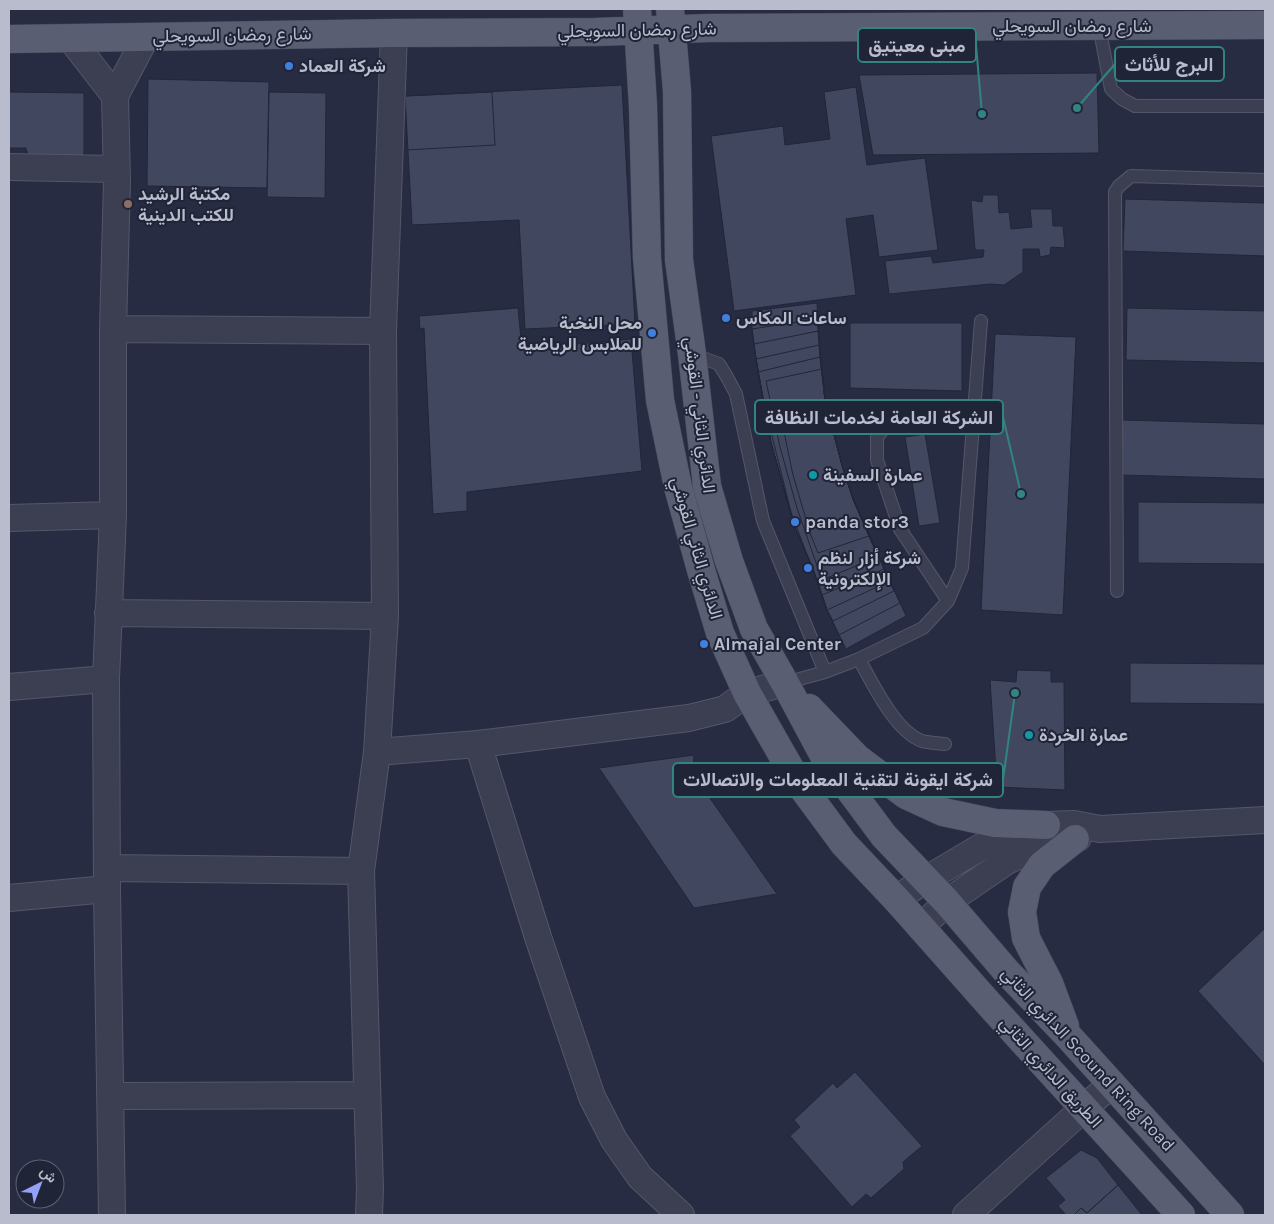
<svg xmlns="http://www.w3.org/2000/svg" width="1274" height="1224" font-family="Karla,Vazirmatn,sans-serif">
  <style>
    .building { fill: #424760; stroke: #222639 }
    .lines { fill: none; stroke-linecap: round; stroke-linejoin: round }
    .lane-casing { stroke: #545769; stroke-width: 14 }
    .street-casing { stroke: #545769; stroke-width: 28 }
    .primary-casing { stroke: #424658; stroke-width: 29 }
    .lane { stroke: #3c3f52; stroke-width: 12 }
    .street { stroke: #3c3f52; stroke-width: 26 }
    .primary { stroke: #5a5e72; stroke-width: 28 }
    .shop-dot { fill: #3f7fe0; stroke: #202437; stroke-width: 2 }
    .education-dot { fill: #8d6e63; stroke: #202437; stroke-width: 2 }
    .culture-dot { fill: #0f9aa8; stroke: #202437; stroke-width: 2 }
    .labels { text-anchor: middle; stroke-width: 4; stroke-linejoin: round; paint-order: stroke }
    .street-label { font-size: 18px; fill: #b9bccc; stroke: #202437 }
    .poi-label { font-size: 18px; font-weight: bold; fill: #b9bccc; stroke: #202437; text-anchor: start }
    .leader { fill: none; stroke: #318481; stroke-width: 2 }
    .callout-dot { fill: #318481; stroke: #202437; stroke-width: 2 }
    .callout { fill: #202437; stroke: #318481; stroke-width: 2 }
    .callout-label { font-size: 19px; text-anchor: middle; font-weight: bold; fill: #b9bccc }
  </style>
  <rect width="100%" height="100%" fill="#272c42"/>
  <!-- building -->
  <path class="building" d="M1097,73L1099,153L873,155L859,75Z
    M148,79L269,82L267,188L147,186Z
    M622,85L635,324L525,329L519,220L412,225L405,96Z
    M856,87L867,165L925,158L938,250L879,257L873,215L846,219L856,295L734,311L711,136L783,126L785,145L830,139L824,92Z
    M9,92L84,93V163L30,162L26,148H9Z
    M269,92L326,93L325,198L267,197Z
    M492,92L495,145L407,150L405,96Z
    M983,195H998L999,213L1009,212L1011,229L1032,227L1030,209H1052L1053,226H1063L1065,248L1051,247L1050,255L1040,257L1039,249H1023V272L1004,285L990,284L889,294L885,261L931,256L933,263L983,257L984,250H975L971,200L982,202Z
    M1125,199L1265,203V256L1123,251Z
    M817,303L820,357L825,400L842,465L853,499L906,616L846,649L827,610L812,566L795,528L771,443L756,359L752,329V311Z
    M518,308L522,349L631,339L642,471L467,492V511L433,514L424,328L420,329L419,316Z
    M1127,308L1265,311V363L1126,360Z
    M817,319L825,400L842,465L853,499L900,603L839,635L827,610L812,566L795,528L771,443L756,359L752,329Z
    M850,323H962V391L850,388Z
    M818,331L825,400L842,465L853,499L894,591L833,621L827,610L812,566L795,528L771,443L758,372L754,344Z
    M995,334L1076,337L1063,615L981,610Z
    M819,345L825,400L842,465L853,499L890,581L827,610L812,566L795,528L771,443L756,359Z
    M820,357L825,400L842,465L853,499L884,569L822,595L791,512L763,400L758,372Z
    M822,369L825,400L842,465L853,499L878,557L822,580L797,508L780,447L766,381Z
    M830,420L842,465L853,499L869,536L818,553L810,533L793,475L784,432Z
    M1122,420L1265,424V479L1121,475Z
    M925,434L940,523L919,526L905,437Z
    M1138,502L1265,503V564L1138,563Z
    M1130,663L1265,664V704L1130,703Z
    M1017,670L1051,671V682H1064L1065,790L997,787L990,680L1016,682Z
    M694,755L693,774L777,894L694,908L599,768Z
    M1264,929L1265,931V1065L1198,991Z
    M855,1072L922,1146L903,1162L904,1169L871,1198L866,1194L852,1207L790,1136L800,1127L794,1120L833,1083L837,1088Z
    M1081,1150L1097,1158L1118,1185L1087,1213L1081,1208L1074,1215H1066L1058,1206L1065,1200L1046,1178Z
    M1118,1185L1142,1215H1074L1081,1208L1087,1213Z"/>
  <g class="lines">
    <!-- lane casing -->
    <g class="lane-casing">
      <path id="lane" d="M1099,26L1111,89L1122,99L1135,106H1265
        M692,354L719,364L727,377L736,394L763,521L825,672
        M1117,591L1115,192L1119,186L1131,176L1265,180
        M948,601L900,529L877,460V437L893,418H919L973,427
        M859,659C873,684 895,731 922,741C929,743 938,743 945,744
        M785,683L825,672L859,659L923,628L948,601L962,568L981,321"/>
    </g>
    <!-- street casing -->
    <g class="street-casing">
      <path id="street" d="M70,38L115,96
        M9,167L116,169
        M113,329L383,331
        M9,518L113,515
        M108,613L385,616
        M9,687L106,679
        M478,744L538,937L592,1097L614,1140L640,1177L681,1215
        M377,752L478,744L689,718L725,709L747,693L785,683
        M107,868L361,871
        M9,898L107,889
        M896,899L925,880L998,837L1022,829L1046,825L1074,824L1100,829L1265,820
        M921,927L947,902L1007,861L1031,850L1055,843L1078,838
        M111,1096L367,1095
        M112,1215L107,889L106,679L113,515V329L117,181L115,96L146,37
        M369,1215L370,1188L361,871L377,752L385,616L383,331L394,33
        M966,1215L1084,1108L1112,1084"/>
    </g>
    <!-- primary casing -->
    <g class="primary-casing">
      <path id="primary" d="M637,9L643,106L647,258L660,400L678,487L701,570L720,633L747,693L796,779L844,844L896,899L989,1004L1181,1215
        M670,9L677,91L679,260L692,354L707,486L729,561L754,629L785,683L823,754L884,836L947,902L1007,972L1069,1037L1230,1215
        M9,39L394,33L595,32L709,28L1265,25
        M809,708L857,758L906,795L943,812L995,823L1046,825
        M1065,1026L1049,983L1026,938L1022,912L1027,887L1042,865L1075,839"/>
    </g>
    <!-- lane -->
    <use href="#lane" class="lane"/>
    <!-- street -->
    <use href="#street" class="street"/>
    <!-- primary -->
    <use href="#primary" class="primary"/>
  </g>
  <!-- markers -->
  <g class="shop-dot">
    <circle cx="289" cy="66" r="5"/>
    <circle cx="726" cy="318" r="5"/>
    <circle cx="652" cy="333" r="5"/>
    <circle cx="795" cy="522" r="5"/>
    <circle cx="808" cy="568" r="5"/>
    <circle cx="704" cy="644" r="5"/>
  </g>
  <circle class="education-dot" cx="128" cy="204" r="5"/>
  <g class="culture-dot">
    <circle cx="813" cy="475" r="5"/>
    <circle cx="1029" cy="735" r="5"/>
  </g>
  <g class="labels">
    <!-- street labels -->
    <g class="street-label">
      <text x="1072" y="32">شارع رمضان السويحلي</text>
      <text transform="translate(637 30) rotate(-1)" y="6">شارع رمضان السويحلي</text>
      <text transform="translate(232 35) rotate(-1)" y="6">شارع رمضان السويحلي</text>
      <text transform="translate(700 415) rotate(83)" y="6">الدائري الثاني - القوشي</text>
      <text transform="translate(697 548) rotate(74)" y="6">الدائري الثاني القوشي</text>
      <text transform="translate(1088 1059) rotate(47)" y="6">الدائري الثاني Scound Ring Road</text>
      <text transform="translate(1051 1072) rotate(48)" y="6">الطريق الدائري الثاني</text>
    </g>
    <!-- poi labels -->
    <g class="poi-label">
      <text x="299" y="72">شركة العماد</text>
      <text x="138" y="200">مكتبة الرشيد<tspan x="138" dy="21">للكتب الدينية</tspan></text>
      <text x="736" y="324">ساعات المكاس</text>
      <text x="642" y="329" text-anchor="end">محل النخبة<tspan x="642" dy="21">للملابس الرياضية</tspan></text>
      <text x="823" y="481">عمارة السفينة</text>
      <text x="805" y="528">panda stor3</text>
      <text x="818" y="564">شركة أزار لنظم<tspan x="818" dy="21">الإلكترونية</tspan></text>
      <text x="714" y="650">Almajal Center</text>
      <text x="1039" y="741">عمارة الخردة</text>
    </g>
  </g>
  <!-- callouts -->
  <path class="leader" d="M982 114L976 45M1077 108L1115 64M1021 494L1003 417M1015 693L1003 780"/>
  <g class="callout-dot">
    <circle cx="982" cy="114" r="5"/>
    <circle cx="1077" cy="108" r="5"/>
    <circle cx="1021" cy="494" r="5"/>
    <circle cx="1015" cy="693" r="5"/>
  </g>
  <g class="callout">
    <rect x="858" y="28" width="118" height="34" rx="5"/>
    <rect x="1115" y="47" width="109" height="34" rx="5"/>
    <rect x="755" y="400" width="248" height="34" rx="5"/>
    <rect x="673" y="763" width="330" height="34" rx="5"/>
  </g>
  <g class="callout-label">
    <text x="917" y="52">مبنى معيتيق</text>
    <text x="1169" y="71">البرج للأثاث</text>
    <text x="879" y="424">الشركة العامة لخدمات النظافة</text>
    <text x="838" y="786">شركة ايقونة لتقنية المعلومات والاتصالات</text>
  </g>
  <!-- border -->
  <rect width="1274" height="1224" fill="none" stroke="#b9bccc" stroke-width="20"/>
  <!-- north arrow -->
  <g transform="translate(40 1184) rotate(42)"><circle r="24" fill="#202437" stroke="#5d6173"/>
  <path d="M0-4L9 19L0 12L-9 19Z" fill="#93a1f6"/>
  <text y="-8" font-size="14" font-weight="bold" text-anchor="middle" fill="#b9bccc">ش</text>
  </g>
</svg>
